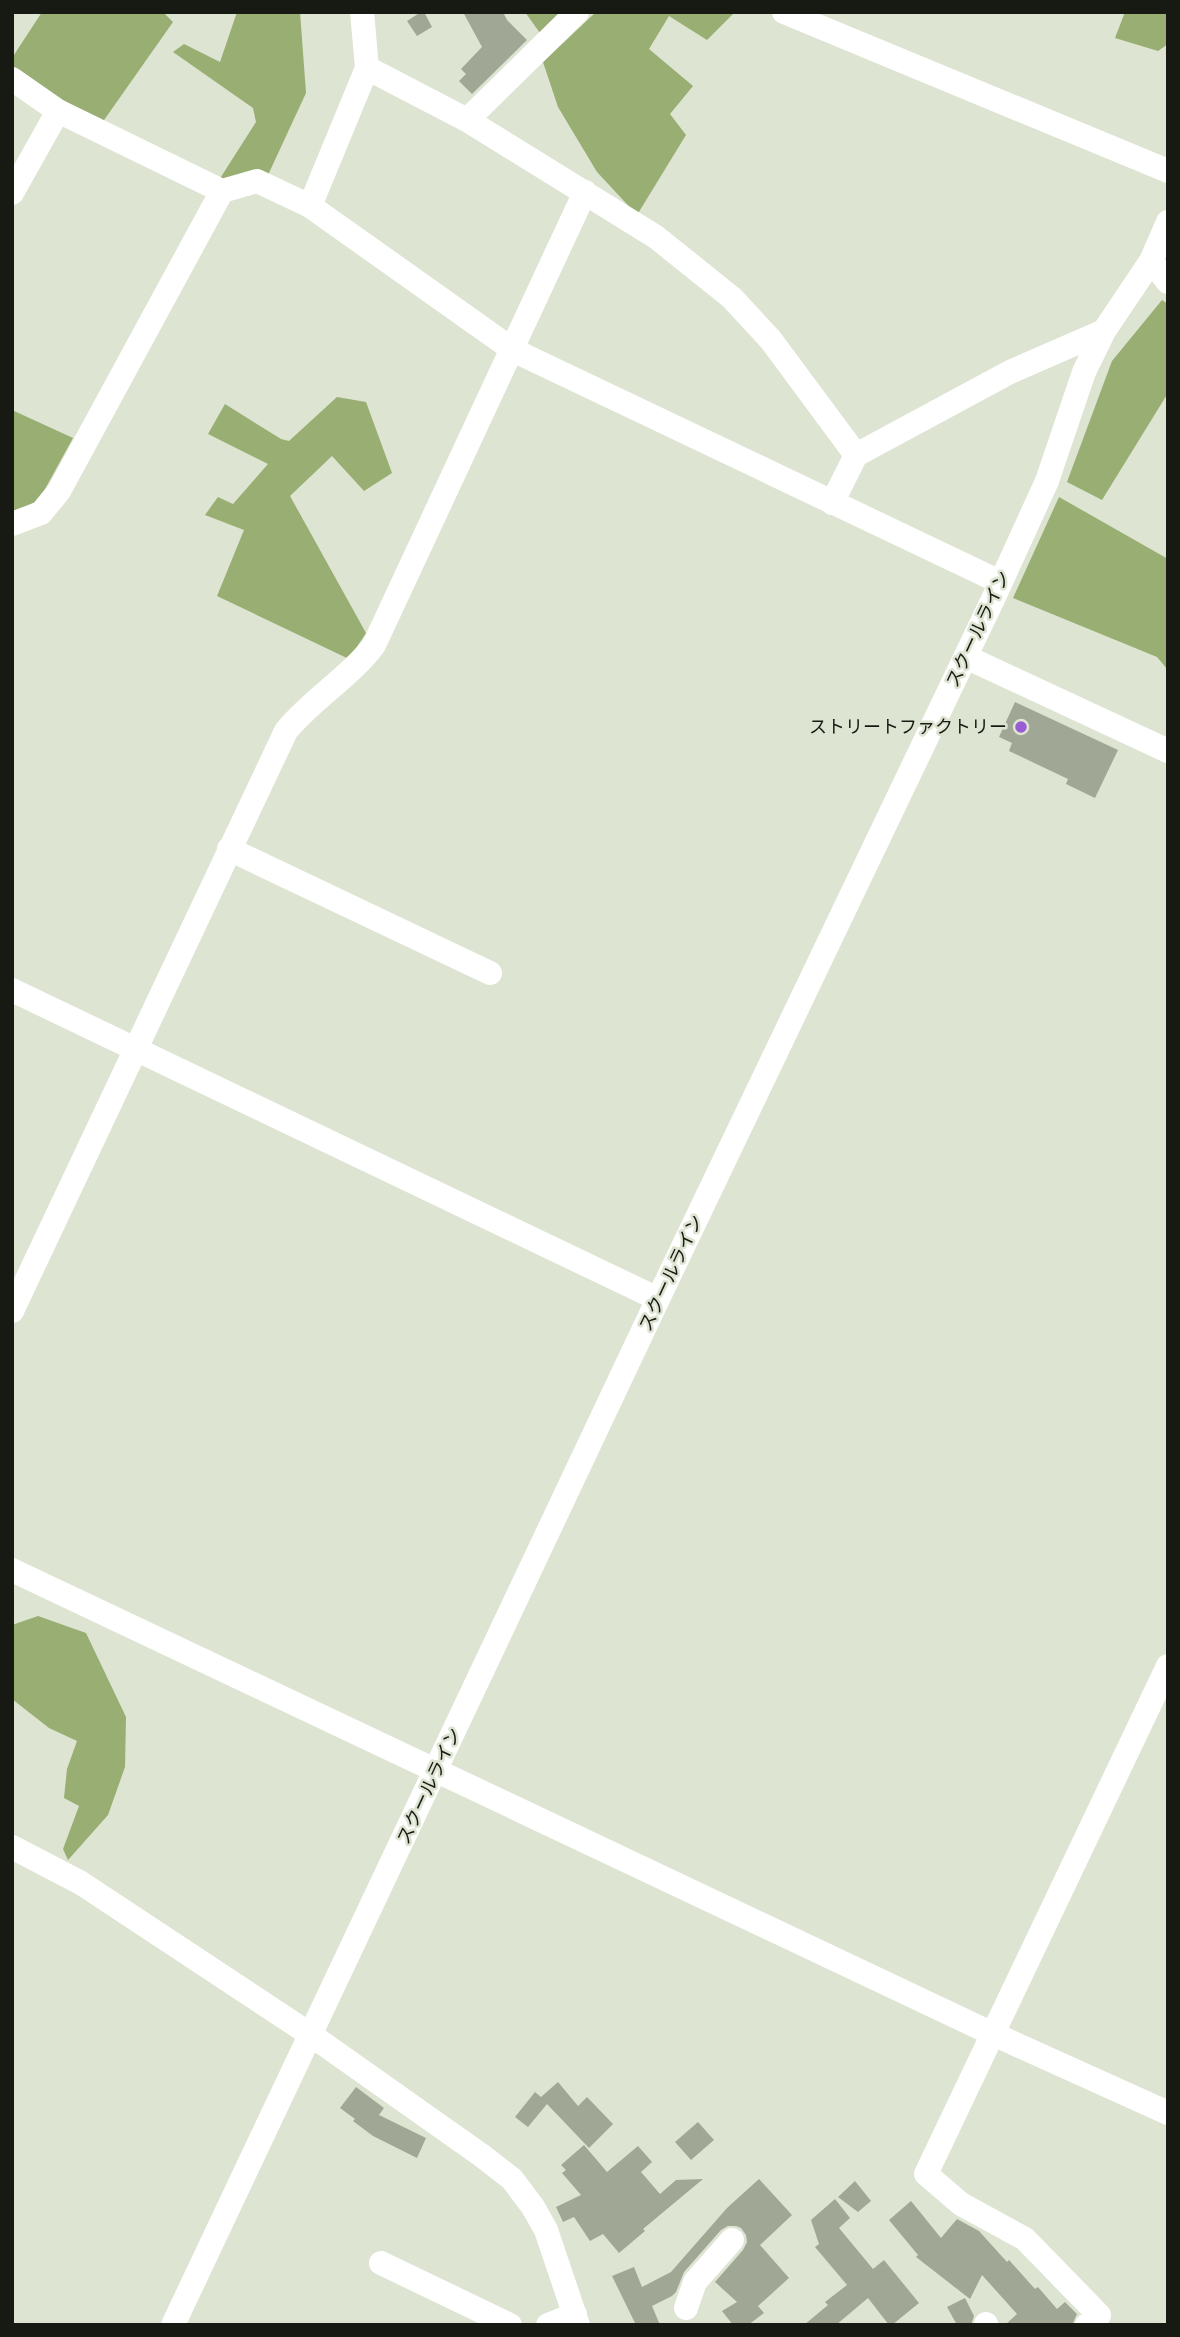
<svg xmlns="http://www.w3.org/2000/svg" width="1180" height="2337" font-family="'Crimson Pro','Noto Sans JP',serif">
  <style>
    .forest { fill: #98ae73 }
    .building { fill: #a0a795 }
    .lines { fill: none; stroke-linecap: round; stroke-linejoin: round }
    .minor { stroke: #fff; stroke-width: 24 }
    .poi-dot { fill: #995cd4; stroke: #dde4d1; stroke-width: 2.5 }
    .labels { text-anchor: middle; stroke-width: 5; stroke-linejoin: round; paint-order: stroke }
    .street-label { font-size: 18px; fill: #171913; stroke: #dde4d1 }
    .poi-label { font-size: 18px; fill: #171913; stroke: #dde4d1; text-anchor: end }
  </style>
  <rect width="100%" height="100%" fill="#dde4d1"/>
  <!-- forest -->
  <path class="forest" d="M42,12H163L173,22L102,123L59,99L12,66V58Z
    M237,12H300L306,93L268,175L219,180L256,122L253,108L173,52L184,44L220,62Z
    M525,12H561L540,33Z
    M596,12H735L707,40L669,16L649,49L693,86L670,114L686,135L637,215L597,172L558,107L543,62Z
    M1125,12H1168V44L1158,51L1115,38Z
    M1162,300L1168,304V393L1102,500L1067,482L1112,361Z
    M337,397L366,402L392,473L364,491L332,456L290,496L366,633L349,659L217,596L244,530L205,515L218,497L233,504L268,464L208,434L225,404L281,439L289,441Z
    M12,410L73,438L39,500L12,514Z
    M1059,497L1168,559V670L1157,657L1013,598Z
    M38,1616L86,1633L126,1717L125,1767L108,1815L68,1860L63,1849L79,1806L64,1798L67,1769L77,1741L49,1728L12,1699V1625Z"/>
  <!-- building -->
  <path class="building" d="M421,12H424L432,27L417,36L407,21Z
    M463,12H503L507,20L527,40L472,94L459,81L466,74L461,69L482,47Z
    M1015,702L1118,750L1095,798L1066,784L1068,779L1009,751L1012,743L999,737Z
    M558,2082L578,2106L587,2097L613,2124L589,2148L547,2104L528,2127L515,2117L535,2092L541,2097Z
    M356,2087L384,2108L379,2115L426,2138L417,2158L373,2136L353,2121L355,2119L340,2108Z
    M698,2122L714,2140L691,2160L675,2142Z
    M584,2145L607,2172L638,2146L652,2162L641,2172L660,2194L676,2180L703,2179L643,2229L645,2231L619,2253L603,2234L590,2241L574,2217L563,2222L556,2207L581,2195L562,2173L566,2170L561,2165Z
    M759,2179L792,2215L760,2245L789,2278L758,2306L764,2313L748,2325H733L722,2311L737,2302L715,2282L743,2250L747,2242L746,2235L741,2228L736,2226H728L721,2230L684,2272L676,2292L672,2296L652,2306L660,2325H636L612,2276L634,2267L642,2287L671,2272L727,2208Z
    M855,2181L871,2201L858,2212L838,2197Z
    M835,2199L850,2218L839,2228L873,2269L884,2260L919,2303L892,2325H889L868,2298L836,2325H804L828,2305L825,2302L847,2285L815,2247L819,2244L811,2220Z
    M911,2201L941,2238L957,2219L979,2231L1007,2262L1009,2260L1035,2289L1038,2287L1057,2309L1065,2302L1077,2314L1072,2325H1005L1017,2314L982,2275L970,2299L916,2257L918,2255L889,2220Z
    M965,2298L974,2316L971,2325H957L947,2307Z"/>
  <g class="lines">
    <!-- minor -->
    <path class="minor" d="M784,12L1168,171
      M367,68L467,120L577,12
      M12,79L58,111L222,191L257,181L310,206L513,350L1000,582
      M467,120L656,237L732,298L770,339L856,455
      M12,193L58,111
      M310,206L367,68L362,12
      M1151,261L1168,282
      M832,503L856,455L1010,372L1104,331
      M12,524L41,513L59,491L222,191
      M966,657L1168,751
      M229,849L490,973
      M12,990L658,1299
      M12,1311L286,731C312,699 349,678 374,645L585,192
      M12,1570L993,2034L1168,2113
      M12,1847L81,1883L311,2035L481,2155L512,2179L533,2207L546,2230L578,2325
      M381,2263L510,2325
      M686,2308L695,2282L732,2240
      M173,2325L658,1299L995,595L1047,481L1084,372L1104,331L1151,261L1168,222
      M548,2325L575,2314
      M986,2325V2324
      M1087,2325L1099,2315L1025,2239L961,2204L926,2174L1168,1666"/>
  </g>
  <!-- markers -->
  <circle class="poi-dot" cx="1021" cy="727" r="7"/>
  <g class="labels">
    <!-- street labels -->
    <g class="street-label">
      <text transform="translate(978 629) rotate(-65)" y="6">スクールライン</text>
      <text transform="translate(671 1273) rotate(-65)" y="6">スクールライン</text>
      <text transform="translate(429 1786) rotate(-65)" y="6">スクールライン</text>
    </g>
    <!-- poi labels -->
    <g class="poi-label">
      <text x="1007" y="733">ストリートファクトリー</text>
    </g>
  </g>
  <!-- border -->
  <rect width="1180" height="2337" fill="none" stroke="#171913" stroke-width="28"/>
</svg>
